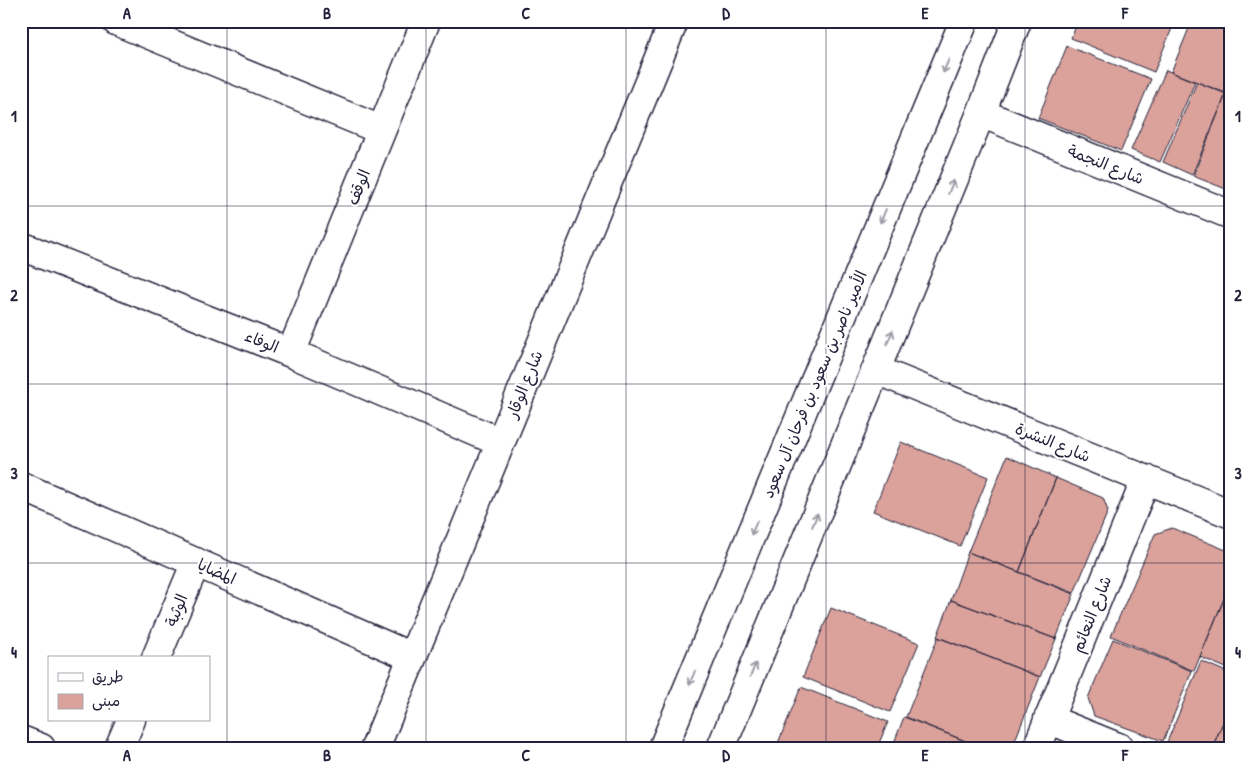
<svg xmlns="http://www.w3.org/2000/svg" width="1252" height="769" font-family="'Patrick Hand','Playpen Sans Arabic',sans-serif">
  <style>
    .building { fill: #dba19b; stroke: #22223b }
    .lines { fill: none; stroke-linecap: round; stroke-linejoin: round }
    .minor-casing { stroke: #22223b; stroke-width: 31 }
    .minor { stroke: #fff; stroke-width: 28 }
    .oneway { stroke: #9c9ca7 }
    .grid { fill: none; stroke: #22223b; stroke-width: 1; stroke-opacity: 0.55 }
    .labels { text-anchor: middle; stroke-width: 4.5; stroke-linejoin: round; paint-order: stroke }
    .street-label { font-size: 16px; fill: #22223b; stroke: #fff }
    .neatline { fill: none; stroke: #22223b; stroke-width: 2 }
    .grid-label { font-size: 16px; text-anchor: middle; font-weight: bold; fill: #22223b }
  </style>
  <rect width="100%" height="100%" fill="#fff"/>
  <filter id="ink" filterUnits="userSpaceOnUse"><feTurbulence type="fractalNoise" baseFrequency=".02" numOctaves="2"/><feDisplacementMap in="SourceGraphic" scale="10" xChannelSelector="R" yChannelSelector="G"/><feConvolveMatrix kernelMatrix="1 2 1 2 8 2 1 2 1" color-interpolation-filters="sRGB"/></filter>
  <g filter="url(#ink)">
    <!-- building -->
    <path class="building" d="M1078,21H1175L1154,72L1071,38Z
      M1192,21H1231V95L1171,72Z
      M1067,46L1151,79L1121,151L1038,118Z
      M1166,70L1195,82L1160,162L1131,150Z
      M1197,82L1226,94L1192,175L1163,162Z
      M1226,94L1231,96V191L1193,176Z
      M901,442L988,477L960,546L873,511Z
      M1007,456L1056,478L1019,572L968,552Z
      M1056,478L1103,498L1108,511L1074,593L1019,572Z
      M1172,528L1231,552V582L1194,671L1111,636L1155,534Z
      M968,552L1074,594L1056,639L951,600Z
      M1231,582V670L1200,657Z
      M951,600L1056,639L1040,677L937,637Z
      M831,608L919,643L890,712L803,677Z
      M938,637L1040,677L1012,748H983L906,717Z
      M1113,639L1192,671L1163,741L1094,716L1088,698Z
      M1201,661L1231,674V704L1212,748H1180L1167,742Z
      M801,687L888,722L877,748H776Z
      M1231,704V748H1212Z
      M904,717L983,748H892Z"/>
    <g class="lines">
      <!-- minor casing -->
      <g class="minor-casing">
        <path id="minor" d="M116,21L381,130
          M981,113L1231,215
          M21,246L291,353L500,442
          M291,353L426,21
          M876,370L1231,514
          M21,486L412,657
          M156,658L196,562
          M1048,719L1120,748
          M21,740L41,748
          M119,748L131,720
          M375,748L674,21
          M663,748L964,21
          M721,748L981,113L1017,21
          M1037,748L1146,479"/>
      </g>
      <!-- minor -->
      <use href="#minor" class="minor"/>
    </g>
    <!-- one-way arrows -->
    <defs><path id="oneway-shaft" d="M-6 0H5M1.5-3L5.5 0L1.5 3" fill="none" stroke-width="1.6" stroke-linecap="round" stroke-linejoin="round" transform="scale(1.25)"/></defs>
    <g class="oneway">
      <use href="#oneway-shaft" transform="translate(946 66) rotate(113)"/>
      <use href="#oneway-shaft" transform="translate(951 187) rotate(-68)"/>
      <use href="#oneway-shaft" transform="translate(883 216) rotate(113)"/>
      <use href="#oneway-shaft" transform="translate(890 337) rotate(-68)"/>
      <use href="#oneway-shaft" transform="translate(815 520) rotate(-68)"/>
      <use href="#oneway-shaft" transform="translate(754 528) rotate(113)"/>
      <use href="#oneway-shaft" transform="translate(753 670) rotate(-68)"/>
      <use href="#oneway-shaft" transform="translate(692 678) rotate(113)"/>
    </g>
  </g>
  <!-- grid -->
  <path class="grid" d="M227,21V748M426,21V748M626,21V748M826,21V748M1025,21V748M21,206H1231M21,384H1231M21,563H1231"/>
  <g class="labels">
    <!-- street labels -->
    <g class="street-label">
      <text transform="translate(1106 164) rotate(22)" y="6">شارع النجمة</text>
      <text transform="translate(358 187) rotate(-68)" y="6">الوقف</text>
      <text transform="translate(262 341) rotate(22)" y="6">الوفاء</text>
      <text transform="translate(524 384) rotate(-68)" y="6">شارع الوقار</text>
      <text transform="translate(814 384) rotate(-67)" y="6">الأمير ناصر بن سعود بن فرحان آل سعود</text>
      <text transform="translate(1053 442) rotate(22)" y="6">شارع النشرة</text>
      <text transform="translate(217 571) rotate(24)" y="6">المضايا</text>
      <text transform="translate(176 610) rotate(-68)" y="6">الوثبة</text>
      <text transform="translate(1091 614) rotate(-68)" y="6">شارع النعائم</text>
    </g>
  </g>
  <!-- margin -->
  <rect width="1252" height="769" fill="none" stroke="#fff" stroke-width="55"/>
  <!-- legend -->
  <rect x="48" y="656" width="162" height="65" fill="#ffffff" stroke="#a7a7b1"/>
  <rect x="58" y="673" width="25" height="8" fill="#ffffff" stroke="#a7a7b1"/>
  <text x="92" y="682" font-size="15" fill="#22223b">طريق</text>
  <rect x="58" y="694" width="25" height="15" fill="#dba19b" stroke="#a7a7b1"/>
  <text x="92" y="706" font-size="15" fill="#22223b">مبنى</text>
  <rect x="28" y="28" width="1196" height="714" class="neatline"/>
  <g class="grid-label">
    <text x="127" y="19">A</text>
    <text x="327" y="19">B</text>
    <text x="526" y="19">C</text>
    <text x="726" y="19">D</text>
    <text x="925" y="19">E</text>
    <text x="1125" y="19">F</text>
    <text x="14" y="122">1</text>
    <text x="1238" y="122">1</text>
    <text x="14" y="301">2</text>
    <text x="1238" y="301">2</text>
    <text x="14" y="479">3</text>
    <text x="1238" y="479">3</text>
    <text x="14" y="658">4</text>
    <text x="1238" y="658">4</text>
    <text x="127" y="761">A</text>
    <text x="327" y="761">B</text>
    <text x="526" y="761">C</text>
    <text x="726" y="761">D</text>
    <text x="925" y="761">E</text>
    <text x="1125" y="761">F</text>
  </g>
</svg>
